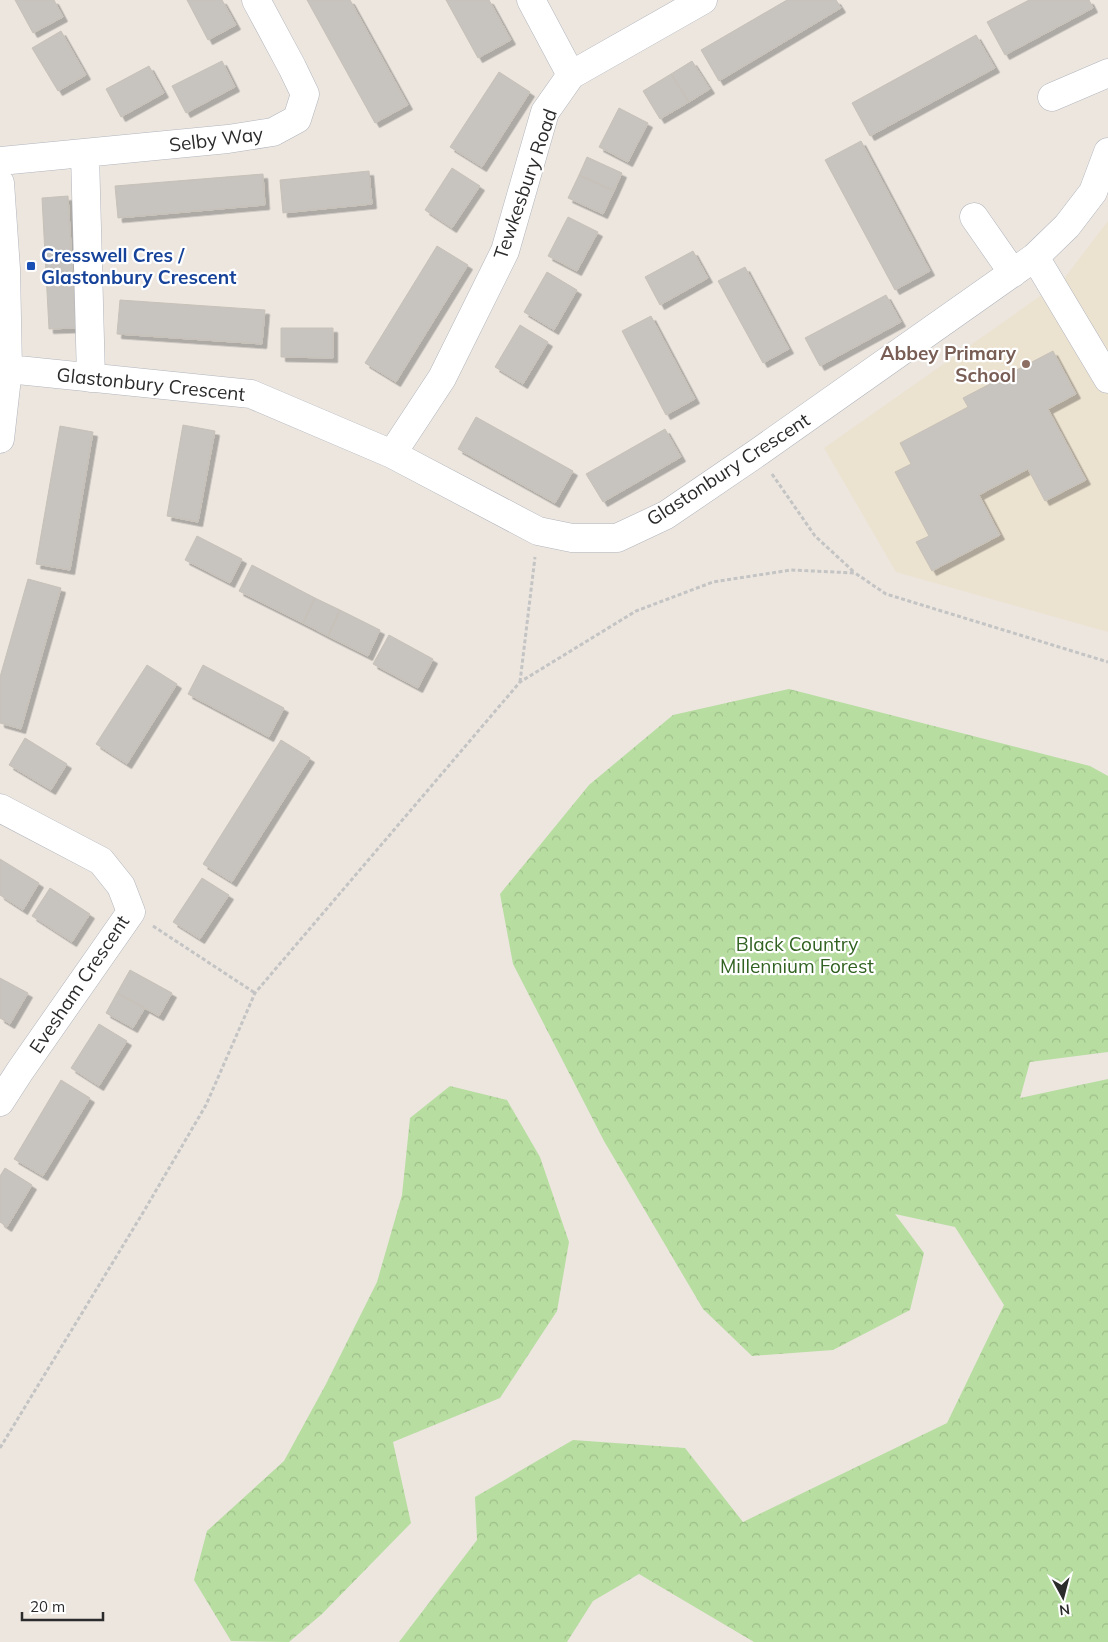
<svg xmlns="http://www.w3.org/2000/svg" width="1108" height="1642" font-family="Mulish,sans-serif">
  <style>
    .education { fill: #ece2d0 }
    .forest { fill: url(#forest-crowns) }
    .building { fill: #c7c3be; stroke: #c7c1b8; filter: url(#shadow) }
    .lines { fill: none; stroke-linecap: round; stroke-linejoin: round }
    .minor-casing { stroke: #b2b5bd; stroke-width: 29 }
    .path { stroke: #c4c4c4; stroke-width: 3; stroke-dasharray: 4 2.5; stroke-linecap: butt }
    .minor { stroke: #fff; stroke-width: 28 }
    .transit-dot { fill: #1a4fb4; stroke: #fff; stroke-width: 2 }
    .education-dot { fill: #8d6e63; stroke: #fff; stroke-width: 2 }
    .labels { text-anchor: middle; stroke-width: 4.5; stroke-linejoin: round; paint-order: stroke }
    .street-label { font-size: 19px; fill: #2b2b2b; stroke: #fff }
    .transit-label { font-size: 19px; font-weight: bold; fill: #164399; stroke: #fff; text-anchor: start }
    .education-label { font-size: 19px; font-weight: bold; fill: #785e54; stroke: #fff; text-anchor: end }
    .park-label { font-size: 19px; fill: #316221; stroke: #fff }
  </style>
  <defs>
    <pattern id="forest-crowns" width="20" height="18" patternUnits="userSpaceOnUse" patternTransform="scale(1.25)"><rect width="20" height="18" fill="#b7dda0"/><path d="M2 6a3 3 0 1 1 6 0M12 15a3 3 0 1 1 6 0" fill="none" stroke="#9ebe8a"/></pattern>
    <filter id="shadow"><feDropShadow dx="4.5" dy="4.5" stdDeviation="0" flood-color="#0004"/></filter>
  </defs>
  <rect width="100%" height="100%" fill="#ece6df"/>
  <!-- education -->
  <path class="education" d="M1108,221V632L896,572L824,448L1063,280Z"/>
  <!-- forest -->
  <path class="forest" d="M789,689L1090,766L1108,776V1052L1030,1062L1020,1098L1108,1079V1642H754L639,1574L593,1601L567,1642H399L477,1540L475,1497L573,1440L685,1448L743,1522L947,1423L1004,1305L955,1227L895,1214L924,1253L910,1310L833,1350L752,1356L703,1309L604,1141L513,964L500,894L589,785L673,715Z
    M450,1086L507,1100L540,1157L569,1242L557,1311L500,1398L393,1442L411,1523L322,1614L289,1642L231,1641L194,1580L207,1531L284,1461L326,1384L377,1282L402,1195L410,1118Z"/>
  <!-- building -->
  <path class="building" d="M15,0H54L63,17L33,33Z
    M187,0H222L236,25L208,40Z
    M307,0H350L408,105L375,123Z
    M446,0H489L511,40L478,58Z
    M787,0H836L841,8L719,81L701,50Z
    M1029,0H1089L1093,8L1005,55L987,22Z
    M61,31L86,75L58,91L32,48Z
    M976,35L995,68L870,136L852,103Z
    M222,61L235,87L186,113L172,86Z
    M692,61L710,89L689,102L671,74Z
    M149,66L164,93L121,117L106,89Z
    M499,72L530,92L482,167L450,147Z
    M671,74L689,102L660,119L643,91Z
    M619,108L648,123L628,162L599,147Z
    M861,141L930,271L895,290L825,160Z
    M587,157L622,173L614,191L579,175Z
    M452,168L480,186L452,228L425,210Z
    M369,171L372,204L283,213L280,180Z
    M263,174L265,205L118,218L115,186Z
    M579,175L614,191L603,214L568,198Z
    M68,196L76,328L49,329L42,198Z
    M568,217L598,232L577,271L548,256Z
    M437,246L468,265L396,382L365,363Z
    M693,251L708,278L660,305L645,277Z
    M745,267L789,349L763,363L718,281Z
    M547,272L577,290L554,330L524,312Z
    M886,295L901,322L820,366L805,338Z
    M120,300L265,310L262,344L117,334Z
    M651,316L695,399L666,415L622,331Z
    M520,325L548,342L523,384L495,367Z
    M281,328H333V358L281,357Z
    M1053,351L1076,394L1048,409L1086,480L1045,501L1028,469L979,495L1000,535L932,571L916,542L929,536L895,472L911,464L900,443L968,407L963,398Z
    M476,417L573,471L555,503L458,449Z
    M183,425L215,431L198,522L167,516Z
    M60,426L93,432L70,570L36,564Z
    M665,429L681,457L603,502L586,474Z
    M197,536L242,559L230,583L185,560Z
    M252,565L315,598L303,623L239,591Z
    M28,579L61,588L21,729L0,723V677Z
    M315,598L340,610L328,636L303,623Z
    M340,610L380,630L368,656L328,636Z
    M389,635L433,659L418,688L373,664Z
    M147,665L177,684L127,764L96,744Z
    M203,665L284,708L269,737L188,694Z
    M25,738L67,764L51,790L9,765Z
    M281,740L310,758L232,882L203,864Z
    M0,859L39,883L23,910L0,895Z
    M202,878L229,895L200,939L173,922Z
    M50,888L90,914L72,942L32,916Z
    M130,970L172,993L159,1016L117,993Z
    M0,978L28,993L10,1024L0,1018Z
    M117,993L145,1008L133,1028L106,1013Z
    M99,1024L127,1041L99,1086L71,1068Z
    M61,1080L90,1098L43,1176L14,1159Z
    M5,1168L32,1185L7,1227L0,1222V1176Z"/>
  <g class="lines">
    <!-- minor casing -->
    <g class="minor-casing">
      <path id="minor" d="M531,0L571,75
        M1052,97L1108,73
        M85,154L91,378
        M0,161L228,139L273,132L297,119L305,94L292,67L256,0
        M0,183L6,269L8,369L0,439
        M974,217L1013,273
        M1035,257L1108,379
        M8,369L251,394L392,454L538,531L572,538H617L666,515L757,453L1035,257L1067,226L1093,192L1108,152
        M392,454L442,378L505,251L545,112L571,75L703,0
        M0,808L101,861L121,886L131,912L20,1071L0,1102"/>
    </g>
    <!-- path -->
    <path class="path" d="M772,474L815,536L854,572
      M520,682L535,557
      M153,926L255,993
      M0,1448L144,1211L206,1105L255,993L520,682L636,611L713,582L791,570L855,573L886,594L1108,662"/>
    <!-- minor -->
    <use href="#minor" class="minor"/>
  </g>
  <!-- markers -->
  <rect class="transit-dot" x="26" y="261" width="10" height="10" rx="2.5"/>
  <circle class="education-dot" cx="1026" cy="364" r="5"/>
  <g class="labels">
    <!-- street labels -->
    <g class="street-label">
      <text transform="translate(216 139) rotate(-7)" y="7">Selby Way</text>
      <text transform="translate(525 184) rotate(-71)" y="7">Tewkesbury Road</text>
      <text transform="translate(151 384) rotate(6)" y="7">Glastonbury Crescent</text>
      <text transform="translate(728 469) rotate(-33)" y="7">Glastonbury Crescent</text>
      <text transform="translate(79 984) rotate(-56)" y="7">Evesham Crescent</text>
    </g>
    <!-- transit labels -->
    <g class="transit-label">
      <text x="41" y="262">Cresswell Cres /<tspan x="41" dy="22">Glastonbury Crescent</tspan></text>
    </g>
    <!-- education labels -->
    <g class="education-label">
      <text x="1016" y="360">Abbey Primary<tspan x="1016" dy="22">School</tspan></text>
    </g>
    <!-- park labels -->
    <g class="park-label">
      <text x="797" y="951">Black Country<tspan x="797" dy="22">Millennium Forest</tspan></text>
    </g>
  </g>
  <!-- north arrow -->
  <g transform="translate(1063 1597) rotate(173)" stroke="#ffffff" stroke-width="4" paint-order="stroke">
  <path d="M0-4L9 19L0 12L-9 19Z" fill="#2b2b2b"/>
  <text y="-8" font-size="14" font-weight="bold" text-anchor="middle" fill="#2b2b2b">N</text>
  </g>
  <!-- scale -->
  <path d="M22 1612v8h81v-8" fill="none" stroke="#2b2b2b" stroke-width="2.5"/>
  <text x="30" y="1612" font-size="15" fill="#2b2b2b" stroke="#ffffff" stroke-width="4" paint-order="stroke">20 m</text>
</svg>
